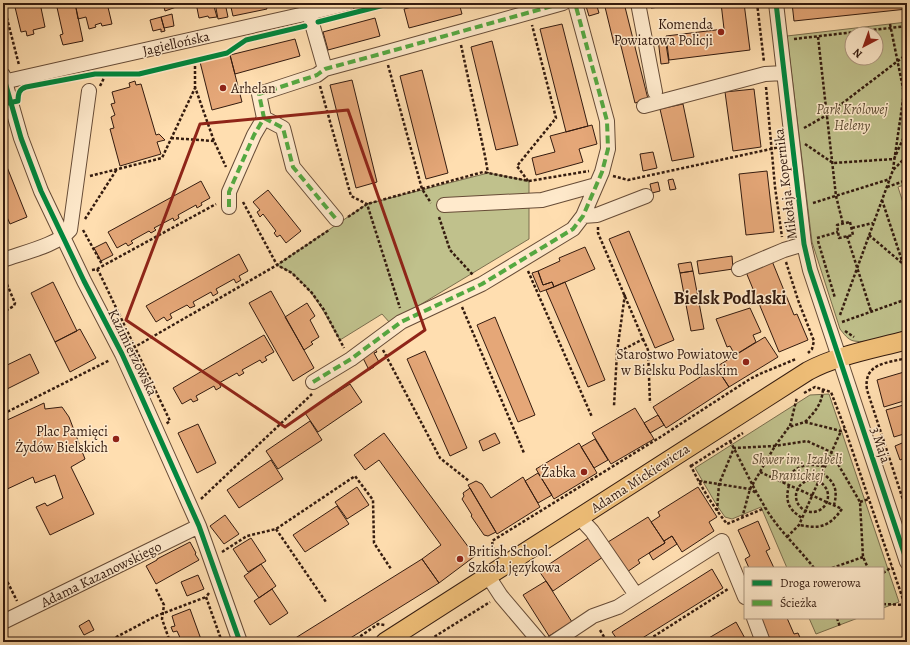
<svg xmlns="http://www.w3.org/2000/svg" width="910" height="645" font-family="Alegreya,serif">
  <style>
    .green { fill: #c0c18c; stroke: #7a6e4e; fill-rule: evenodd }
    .building { fill: #e5a778; stroke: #341b0f }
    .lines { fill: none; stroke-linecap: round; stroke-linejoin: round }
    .minor-casing { stroke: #674c37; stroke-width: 16 }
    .major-casing { stroke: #341b0f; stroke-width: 20 }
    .path { stroke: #341b0f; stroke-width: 2.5; stroke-dasharray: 3 2; stroke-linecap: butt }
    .minor { stroke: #ffeacc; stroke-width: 14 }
    .major { stroke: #f0bf78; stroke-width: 18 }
    .quiet { stroke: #54a941; stroke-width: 4; stroke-dasharray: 8 4; stroke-linecap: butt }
    .cycleway-casing { stroke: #ffeacc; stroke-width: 8 }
    .cycleway { stroke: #00873e; stroke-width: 5 }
    .marked { fill: none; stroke: #8f2418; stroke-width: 3; stroke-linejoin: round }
    .poi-dot { fill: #8f2418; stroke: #ffeacc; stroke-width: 1.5 }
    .labels { text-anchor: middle; stroke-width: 3; stroke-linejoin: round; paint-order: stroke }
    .poi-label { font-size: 14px; fill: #341b0f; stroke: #ffeacc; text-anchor: end }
    .street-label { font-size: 14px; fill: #341b0f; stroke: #ffeacc }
    .park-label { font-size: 14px; font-style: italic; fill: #5e4d34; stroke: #ffeacc }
    .district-label { font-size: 18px; font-weight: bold; fill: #341b0f; stroke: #ffeacc }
  </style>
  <rect width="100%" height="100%" fill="#ffdeb0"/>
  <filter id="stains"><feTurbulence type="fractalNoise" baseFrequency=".005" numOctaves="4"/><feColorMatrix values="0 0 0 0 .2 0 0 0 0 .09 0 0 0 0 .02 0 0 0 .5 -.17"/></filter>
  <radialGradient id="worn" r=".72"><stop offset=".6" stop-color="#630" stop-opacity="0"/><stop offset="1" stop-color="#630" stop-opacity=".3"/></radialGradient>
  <!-- green -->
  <path class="green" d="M907,22V184L898,187L907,215V330C895,334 866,344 854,341C848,340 844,334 840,329L812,242L787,36ZM852,34H876V58H852Z
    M488,173L529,181V239L390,323L382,314L340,340C326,316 315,292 293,274C289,270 282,268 277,265L367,204Z
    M829,394L899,602L883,608V568H787L761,507L732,519L725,517L716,504L695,468L810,395Z
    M809,618H858L816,634Z"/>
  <!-- building -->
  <path class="building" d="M14,3H40L45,27L33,30L34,34L27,36L26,31L21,32Z
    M56,3H75L83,41L63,45L60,35L63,34Z
    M75,3H107L112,24L102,26L101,23L95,25L96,27L89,29L86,17L78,19Z
    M163,3H178L179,6L165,11Z
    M196,3H213L217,17L209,18L208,16L199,18Z
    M215,3H225L228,17L218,19Z
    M230,3H265L267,9L233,16Z
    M428,3H459L462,14L409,28L404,9Z
    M585,3H596L599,13L589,16Z
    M620,3H624L648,99L635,103L620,42L614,44L605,7Z
    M650,3H696L651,8Z
    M721,3H744L750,50L669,60L666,36L724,29Z
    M792,3H907V9L794,21Z
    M172,14L174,26L164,28L161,17Z
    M161,17L165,31L161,32V29L153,31L150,20Z
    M375,18L380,36L328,50L323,32Z
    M562,24L588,126L566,132L540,29Z
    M665,38L669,63L661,64L658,39Z
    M295,39L300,56L235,74L230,55Z
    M492,41L518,145L496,150L471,47Z
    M230,55L242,102L212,110L200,62Z
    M422,70L448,173L426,179L400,76Z
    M352,80L377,182L356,188L330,85Z
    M135,81L136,85L141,84L156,135L159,134L165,140L157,142L161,154L120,166L110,129L114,128L111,117L115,115L111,104L115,103L112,92L130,87L129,83Z
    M754,89L761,147L733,151L725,92Z
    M683,104L694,157L672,161L660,109Z
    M592,125L597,144L579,149L583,162L536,175L532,158L555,152L550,136Z
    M653,152L657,168L643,171L640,154Z
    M3,157L27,217L10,224L3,208Z
    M767,171L774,232L746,235L739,174Z
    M673,179L676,189L670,190L668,180Z
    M201,181L210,198L201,203L202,205L197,208L196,205L178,215L179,218L174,221L173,218L154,228L156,230L151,233L149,231L131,241L133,243L128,246L126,243L117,248L108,232Z
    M658,182L660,191L652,193L650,184Z
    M268,190L301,231L286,243L280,235L277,237L274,233L276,231L263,214L260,217L257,212L260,210L253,202Z
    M629,231L674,340L655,348L609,239Z
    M106,242L113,255L101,261L94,248Z
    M585,247L595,269L554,287L552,282L543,285L538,271L560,261L559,258Z
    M239,254L248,271L239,276L241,280L236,283L234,279L216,289L218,293L213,296L211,292L193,302L195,306L190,308L187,305L170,314L172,318L167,321L164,317L156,322L146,306Z
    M732,256L733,269L699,274L697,261Z
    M772,261L794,315L797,314L808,340L779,352L746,272Z
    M691,262L693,271L680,273L678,264Z
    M538,271L543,285L552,282L554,287L540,292L532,273Z
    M693,271L704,329L691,331L680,273Z
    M53,282L77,331L55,342L31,293Z
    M565,282L605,380L588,387L546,290Z
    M271,291L314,368L293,381L249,303Z
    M307,303L315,316L310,320L319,337L311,342L313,344L304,350L285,317Z
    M750,308L761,332L753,335L756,342L735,355L730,346L727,347L716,319Z
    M495,317L535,415L518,422L477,325Z
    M80,329L96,358L70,372L55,342Z
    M264,335L274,352L265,357L267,360L262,363L260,360L242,370L244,373L239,376L237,373L219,383L221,387L216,390L214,386L196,396L198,400L193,402L191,399L182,404L173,388Z
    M765,337L778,357L729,387L716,367Z
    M375,349L377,352L374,353L379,362L373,365L374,367L369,370L363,358Z
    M425,351L467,448L450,456L407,359Z
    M30,354L39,373L3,391V367Z
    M716,367L729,387L666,428L653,407Z
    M904,372H907V400L884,407L877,380Z
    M350,384L362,402L318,432L305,413Z
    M44,403L45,409L62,407L69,417L85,459L71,467L94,514L50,535L36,507L45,503L47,506L63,498L55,475L35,483L33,477L3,491V422Z
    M907,404V433L894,437L886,410Z
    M635,408L654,439L611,464L592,433Z
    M658,415L664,425L650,433L644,423Z
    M310,421L322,440L278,469L266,451Z
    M198,424L216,463L197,473L178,433Z
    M384,433L475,556L439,583L422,559L441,545L379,460L365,470L354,455Z
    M495,433L500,443L483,451L479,441Z
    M595,439L608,460L594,468L581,447Z
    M907,441V457L900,460L895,446Z
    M579,443L597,473L554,499L536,469Z
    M271,460L283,479L239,508L227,490Z
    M538,473L552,495L538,503L525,481Z
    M523,477L540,507L497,534L468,485L476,481L482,484L491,498Z
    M357,487L369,505L347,519L335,502Z
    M698,487L717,517L709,522L714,531L682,552L672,536L664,541L651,522L660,516L658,512Z
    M470,488L496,532L488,536L484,535L471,516L472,515L462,499L464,496L463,493Z
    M337,506L349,524L305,552L293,535Z
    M225,515L239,534L224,544L210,526Z
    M648,517L665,543L638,560L640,563L627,572L608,542Z
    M758,521L770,549L766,551L774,568H749L745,559L750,556L738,530Z
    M672,536L677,544L653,560L649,553L665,543L664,541Z
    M590,537L603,557L553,591L539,571Z
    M251,538L266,561L248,572L233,549Z
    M190,542L196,553L195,554L199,560L156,584L146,566L157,560V559Z
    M422,559L439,583L344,642H289Z
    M261,564L276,586L259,598L244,576Z
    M712,569L723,588L636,642H619L612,632Z
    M198,575L204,589L187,596L181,582Z
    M546,581L572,622L549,636L523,595Z
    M272,589L288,613L270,625L254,601Z
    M190,609L202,642H182L177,631L173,632L171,627L175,626L172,616Z
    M761,618H787L794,634L798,633L802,642H771Z
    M89,620L94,630L84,635L79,626Z
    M736,622L747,642H702Z"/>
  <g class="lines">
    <!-- minor casing -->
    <g class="minor-casing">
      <path id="minor" d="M638,3L655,92
        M776,3L804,244L810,270L832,336L907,562
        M309,13L325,69
        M3,75L21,138L41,191L84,281L122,354L137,387L199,526L240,642
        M3,82L309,13L349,3
        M644,106L765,74L784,73
        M264,118L283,128L293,167L336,219
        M444,205L542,200L596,185
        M229,207V192L254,135L264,118L259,94L317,75L325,69L384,53L563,3
        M583,216L597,215L646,196
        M3,260C22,253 58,245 70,230L89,91
        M739,269L784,250L804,244
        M313,382L351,359L401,322L482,284L573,229L583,216L602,172L608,149L607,121L575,3
        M579,517L592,531L636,595
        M488,576L501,596L540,642
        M754,618L763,642
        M3,622L199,526
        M554,642L593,616L618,607L722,541L745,597"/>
    </g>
    <!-- major casing -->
    <g class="major-casing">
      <path id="major" d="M385,642L808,371C838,355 874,349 907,340"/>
    </g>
    <!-- path -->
    <path class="path" d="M3,3L19,65
      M757,3L764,62
      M890,24L904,93L893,169
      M818,37L836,196L843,224
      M794,39L907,26
      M461,45L485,156L488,173
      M195,61V87L214,141L226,167
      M388,65L422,189L431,203
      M100,86L106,74
      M320,86L351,196L367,204L400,308
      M766,87L775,187L782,237
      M804,128L827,115L907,54
      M171,138L214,141
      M805,144L833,163L894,159L907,130
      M90,176L162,158L195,88
      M613,176L628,180L780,147
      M528,181L517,166L556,118L532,25
      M887,187L907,180
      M882,200L907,276
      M243,202L277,265L292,273L312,293L324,310L344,348
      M813,203L890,179
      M348,217L367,204L483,172L529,181L589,171
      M439,217L450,250L473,275
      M85,219L117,169
      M850,222L853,235L839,238L837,225Z
      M598,227V233L643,339L617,353L614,406
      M852,228L873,223
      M83,230L103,266
      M869,235L902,263
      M847,236L871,311
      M817,238L838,232
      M818,241L835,298
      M786,262L798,300L814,341L812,349L808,353
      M97,269L216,204
      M92,270L97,269L100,274L170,421L166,424
      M528,271L592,417
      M3,275L15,303L14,306L3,312
      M462,307L524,453
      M840,315L893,170L907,156
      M842,322L907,299
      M845,331L854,337
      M643,339L648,350L650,403
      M133,348L277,265L329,230
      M383,350L440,458L469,481
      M617,352L625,294
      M907,358C887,363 863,363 867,390L907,512
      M804,393L815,387L831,392L845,429L907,611
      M3,414L110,360
      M805,422C815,412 822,404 823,389
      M790,426L797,397
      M730,441C742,463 752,486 765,507C778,530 798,547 814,568
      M690,465L691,466C701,487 713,506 727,524L765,508
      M691,466L743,433
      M760,472L842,509C829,527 820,529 799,525
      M822,473C835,482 838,490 834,505
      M796 496a16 16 0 1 1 32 0a16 16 0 1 1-32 0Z
      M699,481L750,489L756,493
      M783,483C795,466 805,462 825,467
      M789,485C785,501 788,509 802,518
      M201,499L312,394
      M860,502L869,499
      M717,511L719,484L734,448L775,446L807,441L831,452L860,502L863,557L868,568
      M742,518L750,489L775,446L789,427L805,422L841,431L845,429
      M276,529L326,602
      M787,537L799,525L841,431
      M222,552L247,536L276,529L355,476L373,500L374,543L391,569
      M494,555L492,541L662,436L750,379L762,373L796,359
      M832,568L863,557
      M3,573L17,601
      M883,573L892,567
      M156,589L164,605L162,619L170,642
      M209,593L206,597L222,642
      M883,604L905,605
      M837,618L840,627
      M600,630L607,642
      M107,642L156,616L206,597
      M352,642L378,624L385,625
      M426,642L490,602
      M645,642L728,589"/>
    <!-- minor -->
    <use href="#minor" class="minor"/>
    <!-- major -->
    <use href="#major" class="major"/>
    <!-- quiet -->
    <path class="quiet" d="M264,118L283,128L293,167L336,219
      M229,207V192L254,135L264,118L259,94L317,75L325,69L384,53L563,3
      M313,382L351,359L401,322L482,284L573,229L583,216L602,172L608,149L607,121L575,3"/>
    <!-- cycleway casing -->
    <g class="cycleway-casing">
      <path id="cycleway" d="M776,3L804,244L810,270L832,336L907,562
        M318,22L392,3
        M3,75L21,138L41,191L84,281L122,354L137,387L199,526L240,642
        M3,104L18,101C18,94 19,89 26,87L95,74H139L227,53L246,40L305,26"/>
    </g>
    <!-- cycleway -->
    <use href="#cycleway" class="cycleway"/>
  </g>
  <!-- marked area -->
  <path class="marked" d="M348,110L425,330L285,427L126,320L200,124Z"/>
  <!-- markers -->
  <g class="poi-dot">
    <circle cx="721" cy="32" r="4"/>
    <circle cx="223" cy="88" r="4"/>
    <circle cx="746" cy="362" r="4"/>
    <circle cx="116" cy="439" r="4"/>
    <circle cx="584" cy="472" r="4"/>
    <circle cx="460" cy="559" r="4"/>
  </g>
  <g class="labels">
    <!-- poi labels -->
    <g class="poi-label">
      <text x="713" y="29">Komenda<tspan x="713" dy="16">Powiatowa Policji</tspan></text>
      <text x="231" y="93" text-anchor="start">Arhelan</text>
      <text x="738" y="359">Starostwo Powiatowe<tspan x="738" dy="16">w Bielsku Podlaskim</tspan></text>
      <text x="108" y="436">Plac Pamięci<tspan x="108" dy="16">Żydów Bielskich</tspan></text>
      <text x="576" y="477">Żabka</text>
      <text x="468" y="556" text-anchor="start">British School.<tspan x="468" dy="16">Szkoła językowa</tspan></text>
    </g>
    <!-- street labels -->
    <g class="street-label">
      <text transform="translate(176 43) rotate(-13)" y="5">Jagiellońska</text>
      <text transform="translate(785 184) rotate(-97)" y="5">Mikołaja Kopernika</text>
      <text transform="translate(133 352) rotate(64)" y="5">Kazimierzowska</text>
      <text transform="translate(881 445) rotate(72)" y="5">3 Maja</text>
      <text transform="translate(640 478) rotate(-33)" y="5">Adama Mickiewicza</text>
      <text transform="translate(101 574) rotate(-26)" y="5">Adama Kazanowskiego</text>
    </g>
    <!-- park labels -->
    <g class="park-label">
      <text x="852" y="114">Park Królowej<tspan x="852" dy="16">Heleny</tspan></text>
      <text x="797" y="464">Skwer im. Izabeli<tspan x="797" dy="16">Branickiej</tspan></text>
    </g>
    <!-- district labels -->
    <g class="district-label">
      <text x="730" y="304">Bielsk Podlaski</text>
    </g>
  </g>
  <!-- margin -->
  <rect width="910" height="645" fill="none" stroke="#ffdeb0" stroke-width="16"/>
  <rect x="4" y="4" width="902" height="637" fill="none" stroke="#341b0f" stroke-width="2"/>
  <rect x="8" y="8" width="894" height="629" fill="none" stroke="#341b0f"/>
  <!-- legend -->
  <rect x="744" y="567" width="140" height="52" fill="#ffeacc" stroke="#ae9780"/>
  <rect x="752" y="580" width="20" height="6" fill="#00873e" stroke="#ae9780"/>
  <text x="780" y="587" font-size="12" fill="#341b0f">Droga rowerowa</text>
  <rect x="752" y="600" width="20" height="6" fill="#54a941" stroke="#ae9780"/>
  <text x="780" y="607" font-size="12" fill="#341b0f">Ścieżka</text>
  <!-- north arrow -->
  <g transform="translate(864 46) rotate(221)"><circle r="19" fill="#ffeacc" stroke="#ae9780"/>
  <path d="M0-3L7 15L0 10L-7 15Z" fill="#8f2418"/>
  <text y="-6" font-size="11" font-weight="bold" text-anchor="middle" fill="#341b0f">N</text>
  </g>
  <rect width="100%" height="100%" filter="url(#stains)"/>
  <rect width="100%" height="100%" fill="url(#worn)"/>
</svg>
